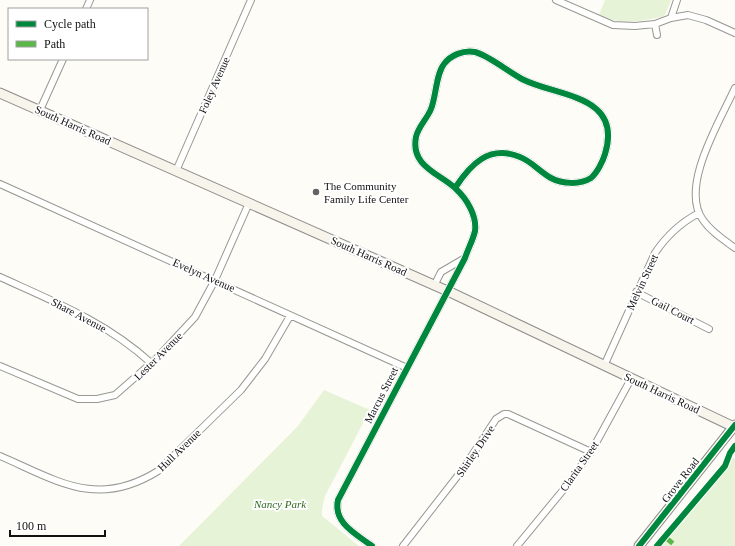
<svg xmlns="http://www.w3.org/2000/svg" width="735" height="546" font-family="Georgia,serif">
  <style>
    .green { fill: #e7f3d7 }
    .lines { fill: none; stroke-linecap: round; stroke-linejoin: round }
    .street-casing { stroke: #979795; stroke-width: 8 }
    .secondary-casing { stroke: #8e8d8b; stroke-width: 11 }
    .street { stroke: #fffffe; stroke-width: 6 }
    .secondary { stroke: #f6f4eb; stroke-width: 9 }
    .quiet { stroke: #58b947; stroke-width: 5; stroke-dasharray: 10 5; stroke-linecap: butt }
    .cycleway-casing { stroke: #fff; stroke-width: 8 }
    .cycleway { stroke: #00873e; stroke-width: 6 }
    .poi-dot { fill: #646362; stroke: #fff; stroke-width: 1.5 }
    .labels { text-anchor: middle; stroke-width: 4; stroke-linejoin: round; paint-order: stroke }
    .street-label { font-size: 11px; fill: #111; stroke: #fff }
    .poi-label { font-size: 11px; fill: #111; stroke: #fff; text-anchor: start }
    .park-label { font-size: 11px; font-style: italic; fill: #2f6b1f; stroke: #fff }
  </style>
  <rect width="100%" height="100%" fill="#fdfcf7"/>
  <!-- green -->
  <path class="green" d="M605,0H671L665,15L661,17C638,22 620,25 599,15Z
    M324,390L370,410L325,496L322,509V516L359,546H179L298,426Z
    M731,456L735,459V546H654Z"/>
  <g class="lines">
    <!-- street casing -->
    <g class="street-casing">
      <path id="street" d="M556,0L613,25L635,26L655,24L671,18L688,15L706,20L735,33
        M86,9L90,0
        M671,18L677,0
        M655,24L657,35
        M735,88C720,121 679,187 703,220C711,232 724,240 735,248
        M40,110L63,59
        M176,171L251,0
        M0,184L407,368
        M0,277C55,302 106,322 151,363
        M434,286L441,272L465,258
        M636,292L709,329
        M0,366L78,399H97L115,395L156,359L195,317L215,280L249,203
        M604,366L655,253C667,235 680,223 699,213
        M0,456C58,481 97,509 158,471L241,390L265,359L290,316
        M372,546C356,534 333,523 338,500L465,258C468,249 473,240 475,231C477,216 467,199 456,189C441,174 410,167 416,137C418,127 427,119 431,109C436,97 436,74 444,64C451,55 463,50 475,52C488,55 510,73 524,80C559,97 623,95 605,154C603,161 597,173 591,178C580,185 562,184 551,178C540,172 531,161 520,157C489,144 470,165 455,188
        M403,546L463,469L496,419L504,414H508L591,452
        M517,546L564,489L591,452L631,379"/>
    </g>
    <!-- secondary casing -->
    <g class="secondary-casing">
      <path id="secondary" d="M0,93L452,293L734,427
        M639,546L735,425"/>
    </g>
    <!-- street -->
    <use href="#street" class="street"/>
    <!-- secondary -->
    <use href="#secondary" class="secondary"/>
    <!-- quiet -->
    <path class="quiet" d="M665,537L676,546"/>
    <!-- cycleway casing -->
    <g class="cycleway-casing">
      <path id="cycleway" d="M372,546C356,534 333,523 338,500L465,258C468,249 473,240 475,231C477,216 467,199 456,189C441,174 410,167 416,137C418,127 427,119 431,109C436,97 436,74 444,64C451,55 463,50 475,52C488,55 510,73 524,80C559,97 623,95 605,154C603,161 597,173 591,178C580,185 562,184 551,178C540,172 531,161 520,157C489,144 470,165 455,188
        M639,546L735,425
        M657,546L725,466L730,453L735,446"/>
    </g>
    <!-- cycleway -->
    <use href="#cycleway" class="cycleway"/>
  </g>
  <!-- markers -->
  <circle class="poi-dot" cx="316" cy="192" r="4"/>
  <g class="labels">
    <!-- street labels -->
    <g class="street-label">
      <text transform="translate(214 85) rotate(-66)" y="4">Foley Avenue</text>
      <text transform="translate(73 125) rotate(24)" y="4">South Harris Road</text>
      <text transform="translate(369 256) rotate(24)" y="4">South Harris Road</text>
      <text transform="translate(204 275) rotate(24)" y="4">Evelyn Avenue</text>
      <text transform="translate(642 282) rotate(-65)" y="4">Melvin Street</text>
      <text transform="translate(673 310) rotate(27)" y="4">Gail Court</text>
      <text transform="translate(79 315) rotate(28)" y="4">Share Avenue</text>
      <text transform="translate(158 356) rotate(-45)" y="4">Lester Avenue</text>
      <text transform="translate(662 393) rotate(25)" y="4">South Harris Road</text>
      <text transform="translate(381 395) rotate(-63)" y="4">Marcus Street</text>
      <text transform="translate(179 450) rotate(-44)" y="4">Hull Avenue</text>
      <text transform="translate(475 451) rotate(-56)" y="4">Shirley Drive</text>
      <text transform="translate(579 466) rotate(-55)" y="4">Clarita Street</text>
      <text transform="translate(680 480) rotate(-52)" y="4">Grove Road</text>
    </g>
    <!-- poi labels -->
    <g class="poi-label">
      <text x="324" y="190">The Community<tspan x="324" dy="13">Family Life Center</tspan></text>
    </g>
    <!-- park labels -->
    <g class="park-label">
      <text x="280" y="508">Nancy Park</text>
    </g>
  </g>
  <!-- legend -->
  <rect x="8" y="8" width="140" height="52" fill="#ffffff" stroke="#a0a0a0"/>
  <rect x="16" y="21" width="20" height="6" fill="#00873e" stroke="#a0a0a0"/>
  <text x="44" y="28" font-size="12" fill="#111111">Cycle path</text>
  <rect x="16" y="41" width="20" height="6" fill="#58b947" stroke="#a0a0a0"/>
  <text x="44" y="48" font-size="12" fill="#111111">Path</text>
  <!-- scale -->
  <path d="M10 530v6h95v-6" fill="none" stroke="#111111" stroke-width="2"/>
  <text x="16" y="530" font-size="12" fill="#111111" stroke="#ffffff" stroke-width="3" paint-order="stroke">100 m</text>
</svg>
